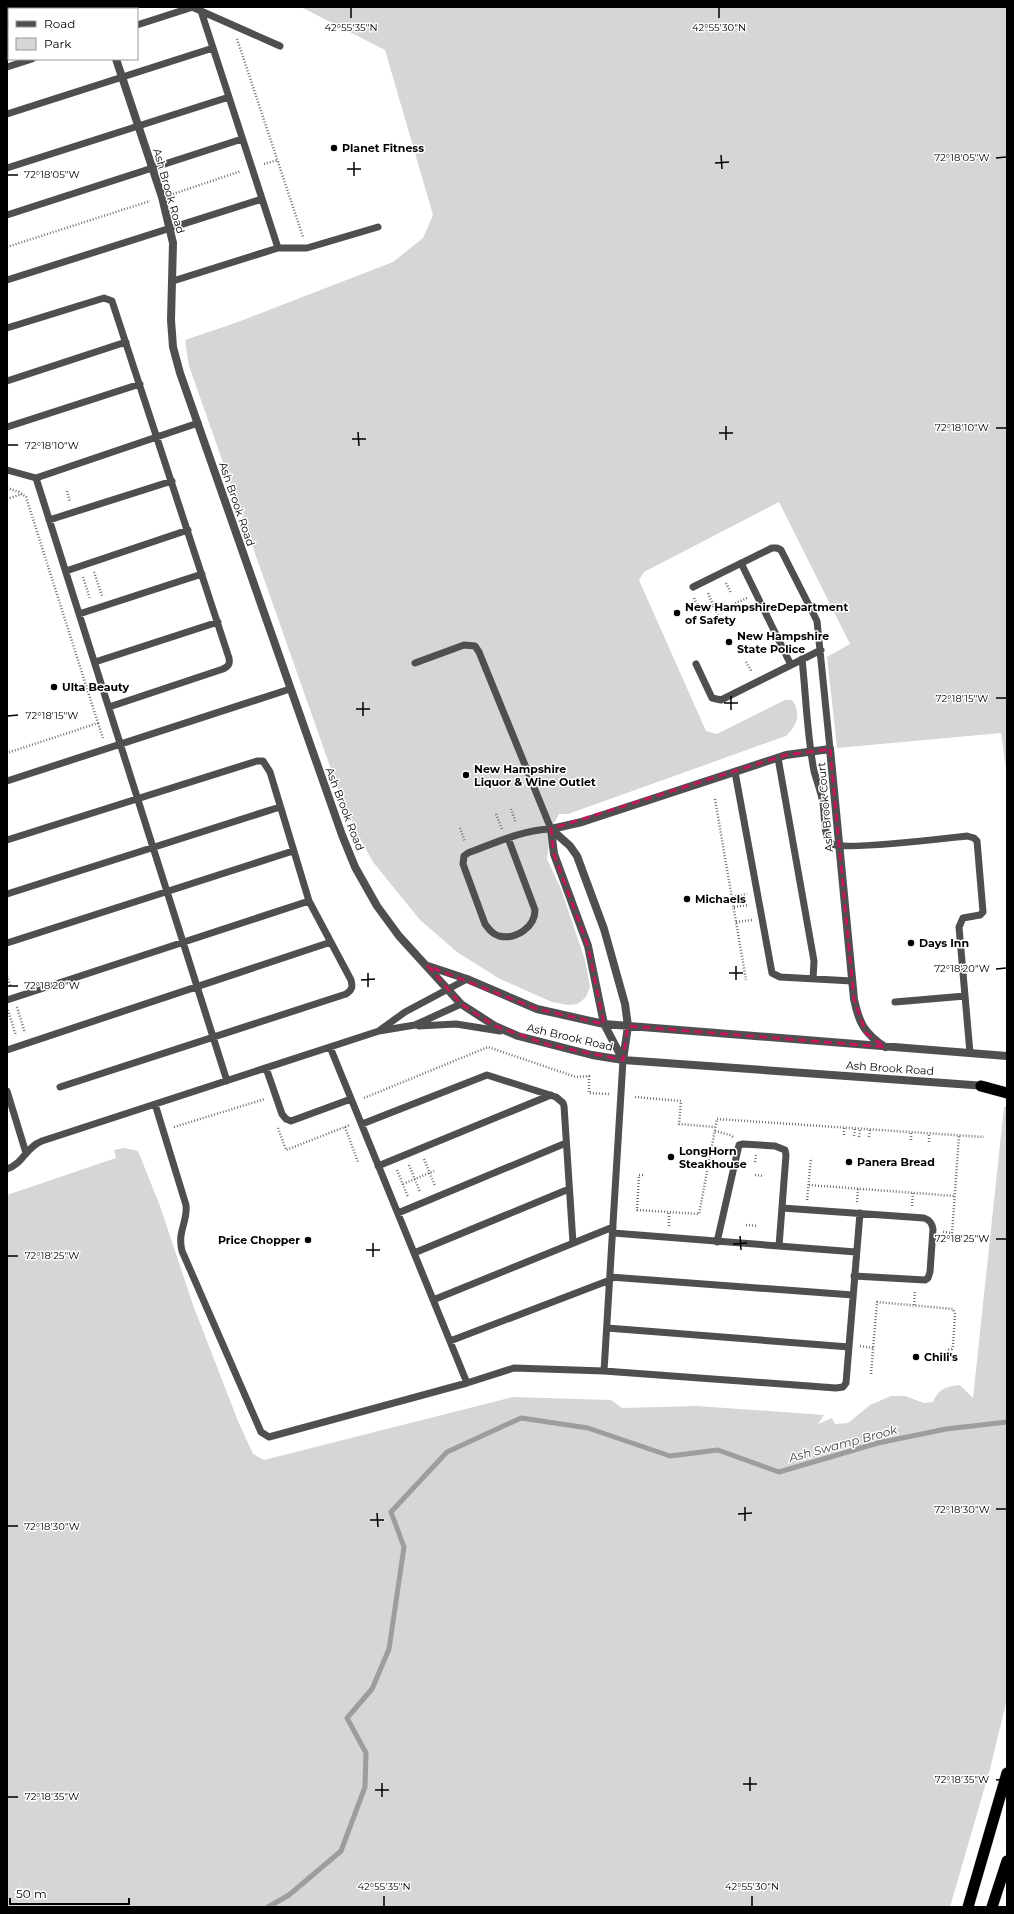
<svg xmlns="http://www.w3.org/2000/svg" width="1014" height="1914" font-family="Montserrat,sans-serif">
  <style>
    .green { fill: #d6d6d6 }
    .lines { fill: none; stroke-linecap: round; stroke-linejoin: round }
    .stream { stroke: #9d9d9d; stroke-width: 5 }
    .trunk-casing { stroke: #dbdbdb; stroke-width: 12 }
    .path { stroke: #717171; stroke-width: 2.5; stroke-dasharray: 1 2; stroke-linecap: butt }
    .service { stroke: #4f4f4f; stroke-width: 7 }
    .minor { stroke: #4f4f4f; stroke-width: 8 }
    .trunk { stroke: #000; stroke-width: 11 }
    .marked { fill: none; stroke: #c2185b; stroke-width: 3; stroke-dasharray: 8 5; stroke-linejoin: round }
    .ticks { fill: none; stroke: #000; stroke-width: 1.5 }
    .poi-dot { fill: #000; stroke: #fff; stroke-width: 1.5 }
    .labels { text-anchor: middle; stroke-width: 3; stroke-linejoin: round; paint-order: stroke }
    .poi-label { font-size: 11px; font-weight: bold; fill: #000; stroke: #fff; text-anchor: start }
    .street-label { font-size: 11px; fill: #000; stroke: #fff }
    .water-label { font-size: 12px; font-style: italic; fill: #3e3e3e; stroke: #fff }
    .ticks-label { font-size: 10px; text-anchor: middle; fill: #000; stroke: #fff; stroke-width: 3; stroke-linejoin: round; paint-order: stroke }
  </style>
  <rect width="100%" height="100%" fill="#fff"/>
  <!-- green -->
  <path class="green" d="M301,7H1007V775L1001,733L837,748L827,657L850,644L779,502L644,572L639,580L706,731L717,734L785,700H792C802,714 797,725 786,736L568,814H559L551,829L547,859L561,889L585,960L590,987L586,997L578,1004L568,1005L552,1002L500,979L457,952L420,920L373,862L357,833L338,789L189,366L185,340L238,322L393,262L423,238L433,215L385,50Z
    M1004,1107H1007V1699L990,1769L950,1907H7V1195L116,1158L114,1150L124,1148L138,1151L160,1206L193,1305L238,1421L253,1454L264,1460L513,1397L611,1400L622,1408L697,1406L824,1415L818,1424L832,1418L835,1424L848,1423L870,1405L891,1396H905L924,1403L933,1402C938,1389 947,1386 960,1385L973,1398Z"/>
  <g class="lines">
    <!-- stream -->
    <path class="stream" d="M268,1907L289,1895L341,1851L365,1787L366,1753L347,1718L372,1689L389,1649L404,1547L391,1512L447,1452L521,1418L588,1428L670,1456L718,1450L779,1472L878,1443L946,1429L1007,1422"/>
    <!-- trunk casing -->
    <g class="trunk-casing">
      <path id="trunk" d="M981,1086L1007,1093
        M968,1907L1007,1773
        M992,1907L1007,1861"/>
    </g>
    <!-- path -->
    <path class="path" d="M237,39L303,237
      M264,164L278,160
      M173,194L241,171
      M7,247L150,201
      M7,488L19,492L26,497L98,723L7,753
      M67,491L70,502
      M7,499L22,494
      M94,572L102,596
      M83,577L90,599
      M726,583L731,593
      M708,593L713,605
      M694,598L700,611L713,605L719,617
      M716,612L747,598
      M746,662L752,672
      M98,723L103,738
      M715,799L746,980
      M511,809L516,823
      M496,814L502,829
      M460,828L465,842
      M732,897L747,894
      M734,907L749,905
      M736,922L752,920
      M7,976L11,987
      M17,1007L25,1033
      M8,1010L16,1036
      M635,1097L681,1101L679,1124L715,1127
      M364,1098L488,1047L576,1077L589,1076V1093L609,1094
      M174,1127L265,1099
      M345,1127L358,1162
      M278,1128L286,1150L350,1125
      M715,1131L730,1135L733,1137
      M844,1135V1127
      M854,1136L855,1128
      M859,1137L860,1129
      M869,1137L870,1129
      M911,1140V1132
      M929,1142V1133
      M711,1149L727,1151
      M424,1159L435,1186
      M755,1162L756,1155
      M409,1165L420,1192
      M397,1170L408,1197
      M643,1175H639L637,1210L699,1214L717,1119L984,1137
      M755,1175L763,1176
      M403,1184L434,1171
      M809,1185L955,1196
      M807,1200L811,1158
      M857,1202L858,1189
      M912,1206L913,1193
      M746,1225L758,1226
      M669,1226V1212
      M943,1232L952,1233L959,1136
      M914,1305L915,1290
      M860,1346L873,1348
      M871,1374L877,1302L953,1309L955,1314L953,1346L952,1349L946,1350"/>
    <!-- service -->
    <path class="service" d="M192,7L280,46
      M16,9L22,7
      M201,11L278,248
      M7,12L9,11
      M137,25L193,7
      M7,67L32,59
      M7,114L213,48
      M7,168L229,97
      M7,215L242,139
      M7,280L262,199
      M173,281L278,248H307L378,227
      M7,328L104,298L112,301L229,658C230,664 229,666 223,669L109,707
      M7,381L126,342
      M7,427L140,384
      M7,470L36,478L198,423
      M36,478L227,1081
      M49,520L172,481
      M741,563L791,665
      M66,571L188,530
      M693,587L772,548H777L781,550L817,621L830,749
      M79,614L202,574
      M802,659C806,696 807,735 814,771C817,782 821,792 823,803C825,813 823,838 832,844C843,851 948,838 967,836L974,838L977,841L983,912L980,915L963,918L959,927L970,1053
      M95,662L218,622
      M415,663L464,645L475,646L479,652L551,829C522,830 495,843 468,853L464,856L463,864L485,924C489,929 492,934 499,936C516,940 535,927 535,910L508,838
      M696,664L712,698L721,700L821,650
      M778,758L814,961L813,979
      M735,772L772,973L780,977L852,981
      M7,781L290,689
      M7,840L257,761H263L270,772L309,901L351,980C353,987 352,990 346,994L60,1087
      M7,894L280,807
      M7,943L293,851
      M7,1000L309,901
      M895,1002L965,996
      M419,1026L456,1024L500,1031
      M380,1030L405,1012L467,979
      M330,1047L467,1383
      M7,1050L331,942
      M266,1068L282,1114L286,1119L291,1121L351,1099
      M7,1091L26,1153
      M155,1104L186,1205C188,1222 177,1231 182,1251L261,1432L269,1437L467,1383L514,1368L604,1371L836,1388L843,1387L846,1383L860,1213
      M362,1124L487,1075L556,1097L563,1103L564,1106L573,1243
      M378,1166L551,1095
      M7,1169C23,1164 26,1147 42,1141L379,1031L415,1025L461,1004
      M782,1208L924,1218C930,1220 932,1223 933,1229L930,1272L928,1278L925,1280L854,1276
      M398,1213L566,1143
      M613,1233L856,1252
      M717,1242L739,1145L743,1144L775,1146L785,1150L786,1155L779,1246
      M414,1253L569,1189
      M610,1277L853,1295
      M433,1300L613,1227
      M607,1328L849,1347
      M450,1341L610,1280
      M604,1371L623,1060"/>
    <!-- minor -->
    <path class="minor" d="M99,7L100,9
      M116,59L162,197L173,243L171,320L173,347L180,373L342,835L355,867L377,906L399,936L461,1004L495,1026L518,1036L592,1055L623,1060L986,1086
      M551,829L582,822L786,755L830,749L854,999C859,1023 864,1033 885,1047
      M551,829L570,846L577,856L604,929L625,1004L628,1026L623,1060
      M551,829L554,854L588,946L604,1024L623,1060
      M428,966L467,979L537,1009L604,1024L1007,1056"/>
    <!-- trunk -->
    <use href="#trunk" class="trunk"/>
  </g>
  <!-- marked area -->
  <path class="marked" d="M830,749L854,999L866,1033L885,1047L628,1026L623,1060L549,1045L495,1026L461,1004L428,966L537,1009L604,1024L588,946L554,854L551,829L786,755Z"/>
  <!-- ticks -->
  <path class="ticks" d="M351,8V18M719,8V18M721,155L722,169M996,158L1006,157M354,162V176M715,163L729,162M347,169H361M8,175H18M726,426V440M996,428H1006M358,432L359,446M719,433H733M352,439H366M8,445H18M731,696V710M996,698H1006M363,702V716M724,703H738M356,709H370M8,716L18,715M736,966V980M996,969L1006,968M368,973V987M729,973H743M361,980L375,979M8,986H18M740,1236L741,1250M996,1239H1006M373,1243V1257M733,1244L747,1243M366,1250H380M8,1256H18M745,1507V1521M996,1509H1006M377,1513L378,1527M738,1514L752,1513M370,1520H384M8,1526H18M750,1777V1791M996,1780L1006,1779M382,1783V1797M743,1784H757M375,1790H389M8,1797H18M384,1896V1906M752,1896V1906"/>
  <!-- markers -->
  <g class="poi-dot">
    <circle cx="334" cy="148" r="4"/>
    <circle cx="677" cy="613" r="4"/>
    <circle cx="729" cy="642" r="4"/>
    <circle cx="54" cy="687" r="4"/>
    <circle cx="466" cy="775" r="4"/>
    <circle cx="687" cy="899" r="4"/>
    <circle cx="911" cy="943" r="4"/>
    <circle cx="671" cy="1157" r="4"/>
    <circle cx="849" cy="1162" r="4"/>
    <circle cx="308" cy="1240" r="4"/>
    <circle cx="916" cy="1357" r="4"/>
  </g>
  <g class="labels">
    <!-- poi labels -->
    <g class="poi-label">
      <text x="342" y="152">Planet Fitness</text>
      <text x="685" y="611">New HampshireDepartment<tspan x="685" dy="13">of Safety</tspan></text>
      <text x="737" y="640">New Hampshire<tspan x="737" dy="13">State Police</tspan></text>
      <text x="62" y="691">Ulta Beauty</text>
      <text x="474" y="773">New Hampshire<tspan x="474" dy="13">Liquor &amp; Wine Outlet</tspan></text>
      <text x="695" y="903">Michaels</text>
      <text x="919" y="947">Days Inn</text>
      <text x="679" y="1155">LongHorn<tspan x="679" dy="13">Steakhouse</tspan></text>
      <text x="857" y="1166">Panera Bread</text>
      <text x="300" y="1244" text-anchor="end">Price Chopper</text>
      <text x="924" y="1361">Chili's</text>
    </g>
    <!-- street labels -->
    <g class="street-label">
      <text transform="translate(169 191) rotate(74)" y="4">Ash Brook Road</text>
      <text transform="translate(237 504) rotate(71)" y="4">Ash Brook Road</text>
      <text transform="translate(825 807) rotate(-95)" y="4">Ash Brook Court</text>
      <text transform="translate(345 809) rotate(69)" y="4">Ash Brook Road</text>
      <text transform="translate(570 1037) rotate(13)" y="4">Ash Brook Road</text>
      <text transform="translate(890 1068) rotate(4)" y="4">Ash Brook Road</text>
    </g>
    <!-- water labels -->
    <g class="water-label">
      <text transform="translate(843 1444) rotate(-15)" y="4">Ash Swamp Brook</text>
    </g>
  </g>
  <g class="ticks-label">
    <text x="351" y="31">42°55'35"N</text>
    <text x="719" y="31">42°55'30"N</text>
    <text x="962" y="161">72°18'05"W</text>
    <text x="52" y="178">72°18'05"W</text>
    <text x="962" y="431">72°18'10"W</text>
    <text x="52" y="449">72°18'10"W</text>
    <text x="962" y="702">72°18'15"W</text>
    <text x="52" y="719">72°18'15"W</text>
    <text x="962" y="972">72°18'20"W</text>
    <text x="52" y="989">72°18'20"W</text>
    <text x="962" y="1242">72°18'25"W</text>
    <text x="52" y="1259">72°18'25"W</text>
    <text x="962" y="1513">72°18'30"W</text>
    <text x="52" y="1530">72°18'30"W</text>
    <text x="962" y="1783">72°18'35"W</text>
    <text x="52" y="1800">72°18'35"W</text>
    <text x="384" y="1890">42°55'35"N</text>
    <text x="752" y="1890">42°55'30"N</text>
  </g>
  <!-- border -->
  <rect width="1014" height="1914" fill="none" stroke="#000000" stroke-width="16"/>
  <!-- legend -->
  <rect x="8" y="8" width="130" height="52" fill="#ffffff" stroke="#999999"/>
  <rect x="16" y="21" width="20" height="6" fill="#4f4f4f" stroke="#999999"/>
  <text x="44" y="28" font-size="12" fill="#000000">Road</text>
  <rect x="16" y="38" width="20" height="12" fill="#d6d6d6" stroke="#999999"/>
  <text x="44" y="48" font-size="12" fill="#000000">Park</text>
  <!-- scale -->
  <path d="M10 1898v6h119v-6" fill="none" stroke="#000000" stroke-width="2"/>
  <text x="16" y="1898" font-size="12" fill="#000000" stroke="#ffffff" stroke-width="3" paint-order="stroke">50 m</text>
</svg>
